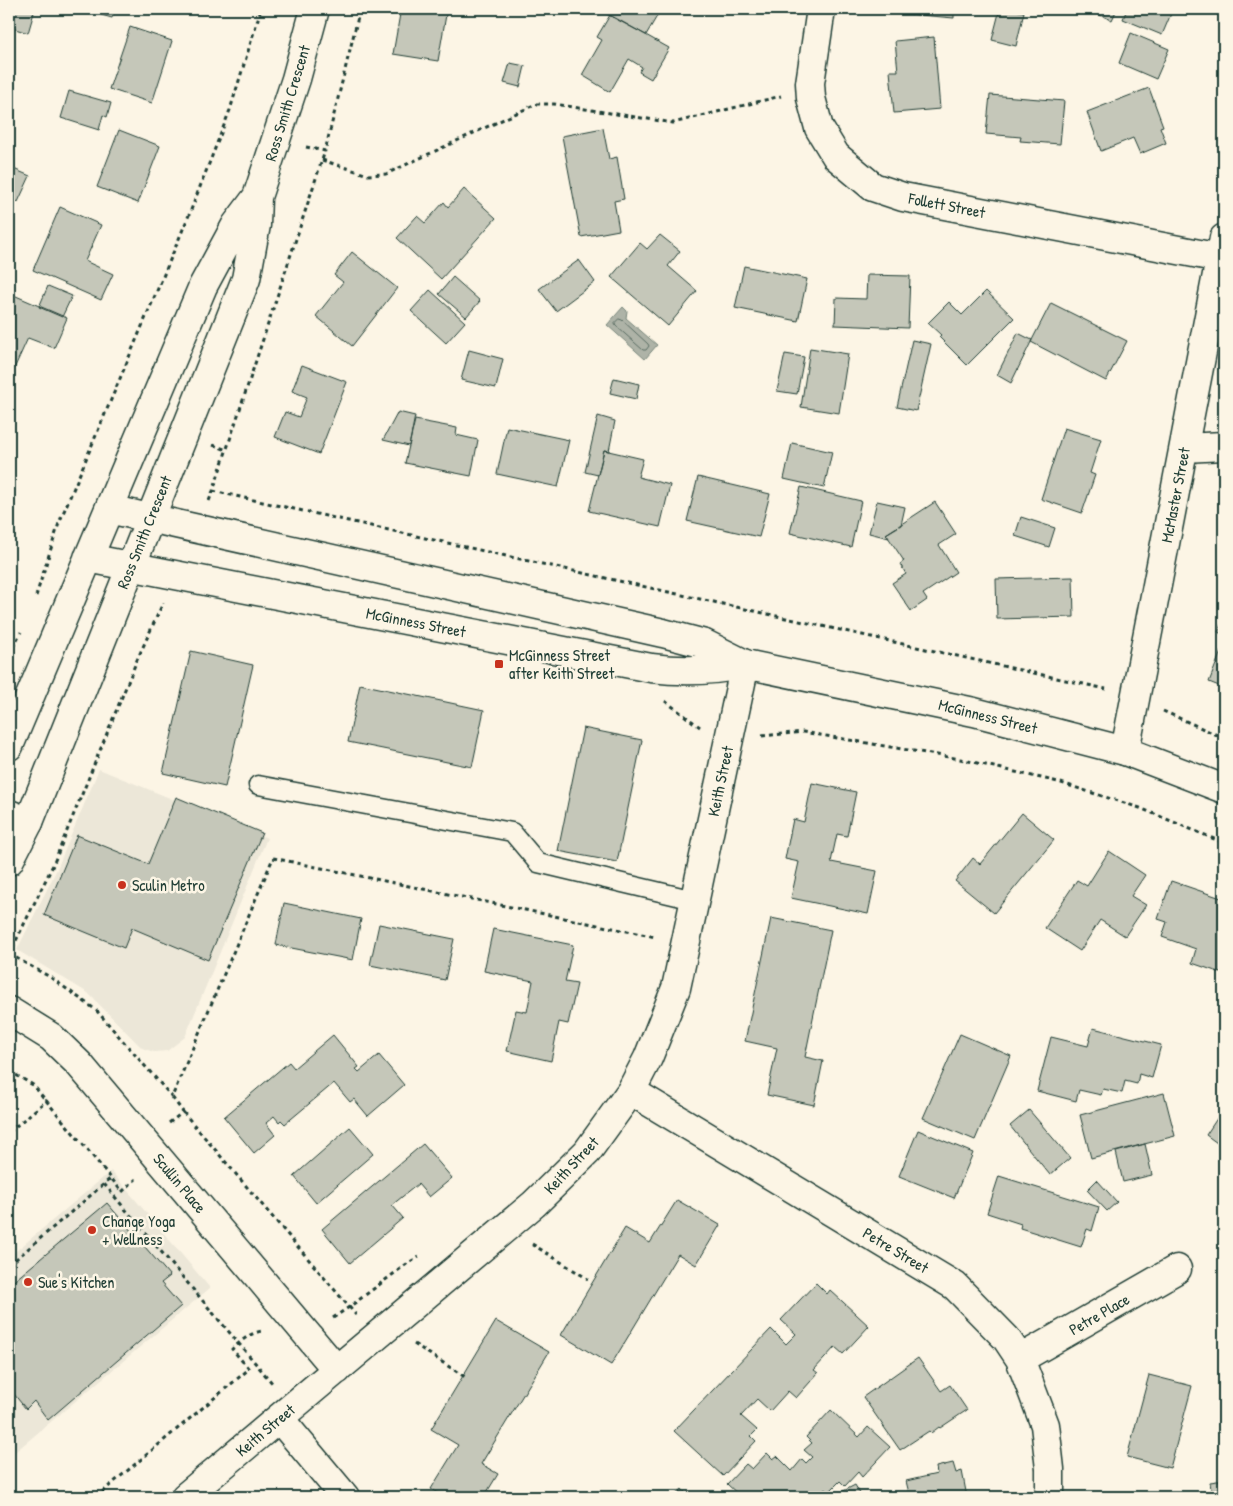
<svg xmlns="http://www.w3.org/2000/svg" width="1233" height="1506" font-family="'Patrick Hand',sans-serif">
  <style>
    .built { fill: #ece7d8 }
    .water { fill: #aeb3a7; stroke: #758479 }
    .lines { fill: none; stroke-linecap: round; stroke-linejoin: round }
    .shore { stroke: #586c62; stroke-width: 1 }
    .building { fill: #c5c7b9; stroke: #1f3d34 }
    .lane-casing { stroke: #1f3d34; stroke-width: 21 }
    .street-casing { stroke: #1f3d34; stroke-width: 31 }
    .secondary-casing { stroke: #1f3d34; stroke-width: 31 }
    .path { stroke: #1f3d34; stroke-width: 3; stroke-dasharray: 4 4; stroke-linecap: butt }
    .lane { stroke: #fcf5e5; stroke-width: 18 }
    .street { stroke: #fcf5e5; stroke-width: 28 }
    .secondary { stroke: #fcf5e5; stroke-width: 28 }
    .poi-dot { fill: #c8321e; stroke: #fcf5e5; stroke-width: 2 }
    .labels { text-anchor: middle; stroke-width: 5; stroke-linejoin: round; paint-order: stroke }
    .street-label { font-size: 16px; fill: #1f3d34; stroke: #fcf5e5 }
    .poi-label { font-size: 16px; fill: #1f3d34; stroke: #fcf5e5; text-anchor: start }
  </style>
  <rect width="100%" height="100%" fill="#fcf5e5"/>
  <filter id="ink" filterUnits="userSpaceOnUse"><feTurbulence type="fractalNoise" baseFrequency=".02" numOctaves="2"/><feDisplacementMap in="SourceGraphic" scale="10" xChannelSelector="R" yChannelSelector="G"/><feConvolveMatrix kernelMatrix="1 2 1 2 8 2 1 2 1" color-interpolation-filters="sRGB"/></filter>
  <g filter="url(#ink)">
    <!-- built -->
    <path class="built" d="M99,769L267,838L185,1037L167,1051L154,1052L142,1048L88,993L17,950L57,869Z
      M111,1171L210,1288L9,1457V1257Z"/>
    <!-- water -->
    <path class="water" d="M623,307L627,311L626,318L657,345L645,359L607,325Z"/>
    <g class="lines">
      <!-- shore -->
      <path class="shore" d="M619,319L622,320L648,344L649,346L646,350H643L616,326L615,323Z"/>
    </g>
    <!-- building -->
    <path class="building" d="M9,9H35L28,33L9,27Z
      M80,9H115L112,18Z
      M407,9H447L438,61L393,54L400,14H406Z
      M602,9H647L660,11L646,35L601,11Z
      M908,9H954V18L908,14Z
      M1000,9H1011L1024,12L1016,46L992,40Z
      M1085,9H1117L1112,20Z
      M1127,9H1173L1162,35L1123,19Z
      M610,15L669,48L651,79L639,72L642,67L629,59L610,92L582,75L602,40L597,37Z
      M130,27L172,41L152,103L109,89Z
      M1131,33L1169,49L1156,79L1119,63Z
      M934,37L940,109L894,113L890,71H898L895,41Z
      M510,63L525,66L520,87L504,83Z
      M1149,88L1163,126L1160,127L1166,143L1140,154L1133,138L1101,151L1087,112Z
      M69,91L111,103L107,117L103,115L99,130L61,118Z
      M990,95L1064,101L1060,144L1020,141L1021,137L986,134Z
      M603,128L609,159L617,157L624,199L614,201L619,230L581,237L562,136Z
      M119,130L160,146L138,203L97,187Z
      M9,167L30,176L18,202L9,198Z
      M464,189L496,218L441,279L397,238L417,216L425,223L444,202L448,207Z
      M60,207L101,225L85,261L113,274L101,300L33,270Z
      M660,235L680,251L668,266L697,291L668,326L611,277L640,243L647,249Z
      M352,252L397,288L352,346L316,316L343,282L334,275Z
      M579,260L595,282L556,311L539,289Z
      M744,266L807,279L798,321L735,308Z
      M867,275L910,276L908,328L835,325L836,298L866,299Z
      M453,277L480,301L466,317L439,294Z
      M48,286L72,296L62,317L39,307Z
      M430,290L465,322L446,343L411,311Z
      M986,291L1014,318L967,365L939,337L941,335L928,323L949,302L962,315Z
      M9,293L67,318L54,348L28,338L13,371L9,369Z
      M1051,303L1127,341L1106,381L1031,342Z
      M1018,333L1032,340L1011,383L997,375Z
      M912,340L931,344L916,411L897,407Z
      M810,348L848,354L839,413L801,407Z
      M469,350L503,359L496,388L461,380Z
      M785,354L804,357L797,394L777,391Z
      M302,365L347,382L319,454L275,437L285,412L299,417L307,397L292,391Z
      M614,378L639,384L636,399L610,393Z
      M398,412L415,416L409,446L383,440Z
      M598,416L615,421L609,451L604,450L598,475L585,472Z
      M415,420L457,428L456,435L478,440L471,476L405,463Z
      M507,427L569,440L558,487L497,474Z
      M1064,428L1101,439L1090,473L1095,475L1082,513L1041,499Z
      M792,443L832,452L824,488L784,479Z
      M604,450L643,459L638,477L670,485L660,527L589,511Z
      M698,477L770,494L759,537L687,521Z
      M801,487L861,501L851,547L790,533Z
      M877,501L905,507L901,525L886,534L889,538L869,533Z
      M935,502L956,534L939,545L956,572L923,594L927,600L911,611L892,583L906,574L900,564L904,561L886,534Z
      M1021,517L1055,528L1049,547L1015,536Z
      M1073,577L1074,617L997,619L996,579Z
      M1224,618V635L1218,632Z
      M1224,644V688L1209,682Z
      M191,651L253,665L225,787L163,773Z
      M360,684L484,710L472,767L348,742Z
      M583,728L642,740L617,862L558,851Z
      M812,783L856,792L847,836L837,834L831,862L877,871L868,914L791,898L799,862L785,859L793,819L804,822Z
      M176,797L262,833L208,960L132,928L124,948L44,915L77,835L148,864Z
      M1022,813L1054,840L994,913L955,881L973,858L980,864Z
      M1109,851L1145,875L1131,896L1146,905L1125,936L1100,920L1080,951L1045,928L1077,880L1087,886Z
      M1171,881L1224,899V974L1192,963L1196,949L1162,937L1167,922L1158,919Z
      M284,903L361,919L353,960L276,945Z
      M771,918L831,930L805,1057L823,1061L814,1105L767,1095L777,1048L745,1041Z
      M379,924L454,939L445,980L370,965Z
      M493,929L573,945L565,982L577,984L568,1024L559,1022L551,1061L507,1051L516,1010L527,1012L533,981L484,971Z
      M1093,1028L1161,1045L1152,1078L1139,1074L1137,1084L1125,1081L1122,1093L1103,1089L1101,1095L1079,1090L1076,1101L1037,1091L1051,1037L1088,1046Z
      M960,1034L1011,1056L975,1140L923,1118Z
      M333,1035L359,1067L356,1069L359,1072L379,1055L404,1085L368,1116L354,1099L350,1102L334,1083L285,1124L281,1120L279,1122L274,1116L266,1123L275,1135L254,1153L224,1117L289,1062L294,1068Z
      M1164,1093L1175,1136L1091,1158L1080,1115Z
      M1224,1108V1148L1206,1135Z
      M1029,1110L1070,1158L1050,1175L1010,1126Z
      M350,1127L373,1154L316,1203L294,1176Z
      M918,1130L973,1153L954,1198L899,1176Z
      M423,1144L452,1178L429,1197L418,1184L392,1205L403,1218L350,1263L322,1229Z
      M1145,1144L1152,1175L1123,1182L1116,1152Z
      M999,1176L1099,1207L1092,1231L1087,1229L1081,1247L1020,1228L1021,1224L987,1213Z
      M1097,1180L1117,1202L1107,1211L1087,1190Z
      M677,1200L720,1225L696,1265L678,1254L611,1365L561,1335L625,1228L650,1243Z
      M107,1203L170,1276L161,1283L181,1306L48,1420L34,1401L26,1409L9,1388V1285Z
      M816,1283L827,1294L830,1290L869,1326L843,1354L835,1347L814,1370L818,1373L796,1398L788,1391L770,1411L757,1399L741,1416L757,1430L751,1436L756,1441L723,1476L674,1431L771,1329L786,1344L796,1334L781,1320Z
      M496,1321L549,1352L481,1464L498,1474L484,1497H444L431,1489L458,1445L431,1429Z
      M918,1358L941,1391L950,1385L967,1410L940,1428L939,1427L931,1433L929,1431L900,1450L863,1397Z
      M1149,1375L1192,1386L1170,1468L1127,1457Z
      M831,1410L859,1437L868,1427L890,1447L862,1477L858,1472L845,1486L840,1481L828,1493L825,1489L817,1497H810L808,1495L806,1497H741L727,1484L746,1464L752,1469L767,1453L773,1459L777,1456L792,1471L802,1459L806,1463L812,1457L804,1450L812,1443L806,1437Z
      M953,1463L956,1473L962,1471L967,1497H910L906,1481L937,1474L936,1467Z
      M1224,1480V1497H1212L1210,1482Z
      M855,1485L862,1497H832Z
      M682,1489L689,1497H673Z"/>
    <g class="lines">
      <!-- lane casing -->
      <g class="lane-casing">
        <path id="lane" d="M258,785L512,832L538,863L694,900"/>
      </g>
      <!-- street casing -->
      <g class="street-casing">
        <path id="street" d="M821,9L810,83L811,98L819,128L836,156L873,187L903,197L1220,258
          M1184,448L1224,446
          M1125,751L1224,238
          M9,814L29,822
          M9,1011L51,1037L79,1064L337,1370
          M631,1091L955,1286L1006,1338L1020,1359L1045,1425L1050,1469V1497
          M1020,1359L1177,1269
          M279,1418L345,1497
          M185,1497L534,1204L587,1152L631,1091L648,1058L676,988L745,664"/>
      </g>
      <!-- secondary casing -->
      <g class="secondary-casing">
        <path id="secondary" d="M109,509L663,633L705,644L745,664L974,712L1125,751L1224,789
          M88,558L651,668C683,672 714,671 745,664
          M9,746L203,286L236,225L257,197
          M9,861L29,822L246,279L256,225L257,197L296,79L315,9"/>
      </g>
      <!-- path -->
      <path class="path" d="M306,147L325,151L360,9
        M322,160L368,175L386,174L536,104H554L673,123L781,96
        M213,445L227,450
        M213,491L1106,689
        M209,501L213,491L325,151
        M36,596L59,523L189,215L230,110L261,9
        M9,654L21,632
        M665,701L700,727
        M1163,711L1224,738
        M762,736L803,732L960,759L1058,782L1140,808L1224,843
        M9,954L50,977L96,1010L172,1097
        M9,955L53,865L137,660L163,603
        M9,1071L33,1085L111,1178
        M183,1112L356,1315
        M169,1123L183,1112L172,1097L273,858L656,937
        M9,1132L47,1100
        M104,1184L273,1384
        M532,1244L588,1279
        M9,1265L111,1178L122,1192L136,1179
        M333,1318L352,1305L408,1263L419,1257
        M414,1344L465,1377
        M96,1497L249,1369L232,1349C241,1341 251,1332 263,1331"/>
      <!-- lane -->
      <use href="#lane" class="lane"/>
      <!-- street -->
      <use href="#street" class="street"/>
      <!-- secondary -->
      <use href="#secondary" class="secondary"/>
    </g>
  </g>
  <!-- markers -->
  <g class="poi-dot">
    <rect x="494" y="659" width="10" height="10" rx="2.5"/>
    <circle cx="122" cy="885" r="5"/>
    <circle cx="92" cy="1230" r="5"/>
    <circle cx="28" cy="1282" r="5"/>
  </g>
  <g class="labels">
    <!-- street labels -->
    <g class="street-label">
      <text transform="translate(287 103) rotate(-73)" y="6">Ross Smith Crescent</text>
      <text transform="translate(947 205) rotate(11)" y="6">Follett Street</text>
      <text transform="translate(1175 495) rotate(-79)" y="6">McMaster Street</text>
      <text transform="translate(144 532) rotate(-68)" y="6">Ross Smith Crescent</text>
      <text transform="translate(416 622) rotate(11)" y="6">McGinness Street</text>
      <text transform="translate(988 716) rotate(14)" y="6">McGinness Street</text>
      <text transform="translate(720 781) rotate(-78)" y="6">Keith Street</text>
      <text transform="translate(571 1165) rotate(-47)" y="6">Keith Street</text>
      <text transform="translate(180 1183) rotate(50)" y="6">Scullin Place</text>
      <text transform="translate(896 1250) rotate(31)" y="6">Petre Street</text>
      <text transform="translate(1099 1314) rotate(-30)" y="6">Petre Place</text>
      <text transform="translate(265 1430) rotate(-40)" y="6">Keith Street</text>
    </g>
    <!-- poi labels -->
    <g class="poi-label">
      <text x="509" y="661">McGinness Street<tspan x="509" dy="18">after Keith Street</tspan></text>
      <text x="132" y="891">Sculin Metro</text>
      <text x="102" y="1227">Change Yoga<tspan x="102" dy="18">+ Wellness</tspan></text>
      <text x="38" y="1288">Sue's Kitchen</text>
    </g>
  </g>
  <!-- margin -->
  <rect width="1233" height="1506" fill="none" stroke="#fcf5e5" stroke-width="30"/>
  <rect x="15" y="15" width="1203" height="1476" fill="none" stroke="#1f3d34" stroke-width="2" filter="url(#ink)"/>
</svg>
